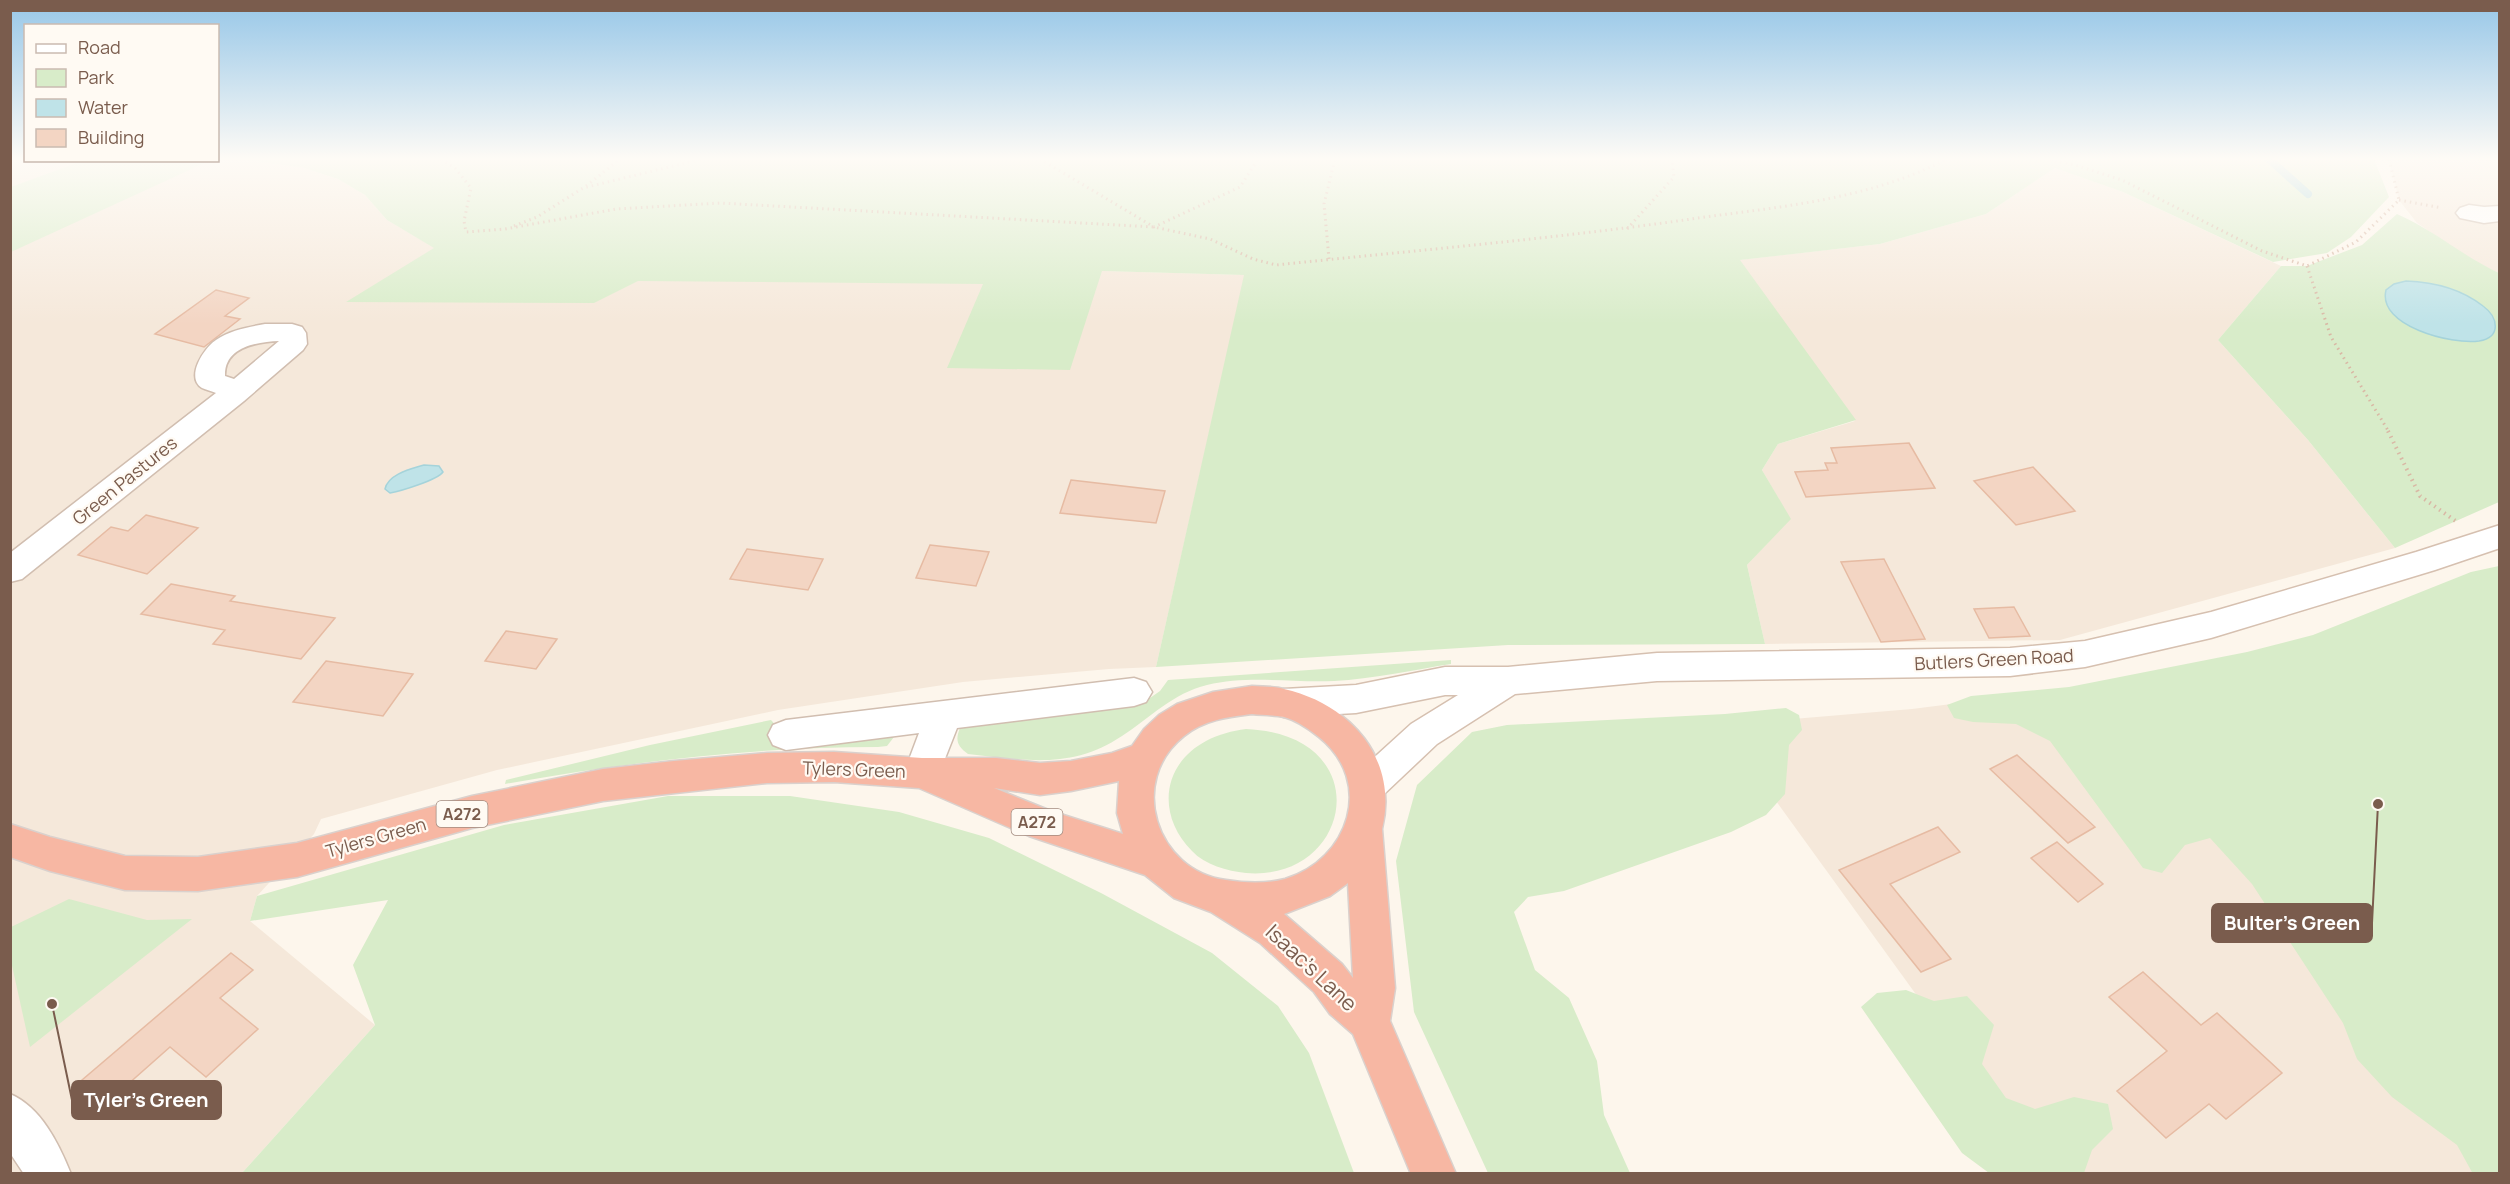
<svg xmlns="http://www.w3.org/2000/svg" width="2510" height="1184" font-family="Manrope,sans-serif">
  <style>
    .residential { fill: #f5e8da }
    .green { fill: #d8ecc9 }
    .water { fill: #bfe3e8; stroke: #a5d3da; stroke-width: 1.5 }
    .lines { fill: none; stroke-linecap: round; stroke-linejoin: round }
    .stream { stroke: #a5d3da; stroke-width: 8 }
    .building { fill: #f3d5c3; stroke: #e6bba3; stroke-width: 1.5 }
    .street-casing { stroke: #d1beb0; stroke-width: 3 }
    .secondary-casing { stroke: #d6c0b0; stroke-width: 3 }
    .highway-casing { stroke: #dad1cd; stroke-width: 3 }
    .path-far1 { stroke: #d9b8a5; stroke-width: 3; stroke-dasharray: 1.5 4; stroke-linecap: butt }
    .path { stroke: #d9b8a5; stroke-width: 4; stroke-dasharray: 1.5 4.5; stroke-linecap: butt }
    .street { fill: #fff; fill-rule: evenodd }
    .secondary { fill: #fff; fill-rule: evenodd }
    .highway { fill: #f7b7a3; fill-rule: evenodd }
    .labels { text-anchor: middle; stroke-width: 4.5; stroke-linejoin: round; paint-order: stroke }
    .shield { fill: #fffaf3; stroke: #a28b7f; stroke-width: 1.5 }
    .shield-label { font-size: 16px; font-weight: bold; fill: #7a5c4d }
    .street-label { font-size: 18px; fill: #7a5c4d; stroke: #fffaf3 }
    .near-street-label { font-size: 21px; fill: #7a5c4d; stroke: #fffaf3 }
    .leader { fill: none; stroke: #7a5c4d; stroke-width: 2 }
    .callout-dot { fill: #7a5c4d; stroke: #fffaf3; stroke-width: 2 }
    .callout { fill: #7a5c4d; stroke: #7a5c4d; stroke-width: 2 }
    .callout-label { font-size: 20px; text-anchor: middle; font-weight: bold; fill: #fff }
  </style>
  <rect width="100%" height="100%" fill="#fdf6ec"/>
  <!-- residential -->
  <path class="residential" d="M10,159L218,160V159H241L304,168L338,179L365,195L387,220L442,252L1245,275L1156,667L1109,669L963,682L778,710L497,770L321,819L314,834L257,896L250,921L375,1025L242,1173H11Z
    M2389,159H2499V273L2474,262L2417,223L2399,200Z
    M2055,168L2123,192L2281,266L2218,340L2308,440L2395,548L2060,640L1765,644L1747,565L1790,519L1762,470L1778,444L1855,421L1739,260L1880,244L1986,214Z
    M2128,677L2499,1173H2058L1928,1011L1721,725L1912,709L2069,689Z"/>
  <!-- green -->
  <path class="green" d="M241,159H2374L2389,197L2351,237L2327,253L2273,262L2123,192L2055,168L1986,214L1880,244L1740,260L1856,420L1778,444L1762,470L1791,519L1747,565L1765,644L1508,645L1156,667L1244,275L1102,271L1070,370L947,368L983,284L638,281L594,303L346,302L434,248L387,220L365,195L338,179L304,168Z
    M82,161V160L209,161L11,252V187Z
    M2397,214C2434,230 2464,257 2499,273V502L2395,548L2308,440L2218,340L2281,266H2307L2362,245Z
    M2499,566L2500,1173L2473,1174L2457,1145L2392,1097L2357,1059L2343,1023L2252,884L2210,838L2185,845L2162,873L2143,868L2050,741L2016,724L1973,722L1954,718L1947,705L1971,696L2069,687L2247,652L2313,635L2471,572Z
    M1451,660V664C1413,670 1373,679 1334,681C1292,683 1249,675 1207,685C1173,693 1150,718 1122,736C1071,770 1025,760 968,754C957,746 955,740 960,728L983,716L1150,698L1160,691L1168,680Z
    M1786,708L1799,715L1802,730L1789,745L1785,794L1766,815L1731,832L1564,891L1528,897L1514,912L1535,970L1569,998L1597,1061L1604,1115L1630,1173H1488L1414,1012L1396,861L1417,785L1472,732L1507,725L1725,714Z
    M771,720L779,729L892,732L894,737L887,746L878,747C752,747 629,762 505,784L506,780L650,745Z
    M1246,729C1380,735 1353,882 1246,873C1227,871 1205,865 1192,851C1157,816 1161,765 1206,741C1219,734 1232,731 1246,729Z
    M668,796H790L899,812L989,838L1101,893L1212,953L1278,1006L1309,1053L1354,1173H242L375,1025L353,965L388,900L250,921L257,896L504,825Z
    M69,899L147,920L192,919L30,1047L11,961V927Z
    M1906,990L1934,1001L1967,996L1994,1025L1982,1064L2006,1098L2035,1109L2074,1097L2108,1104L2113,1129L2092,1150L2084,1173H1989L1962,1153L1861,1007L1877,993Z"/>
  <!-- water -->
  <path class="water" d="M2406,281C2434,282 2460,288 2483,306C2498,317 2502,337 2479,341C2452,345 2377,326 2386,290L2394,284Z
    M424,465L439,466L443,472C437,480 401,491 390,493L385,489C388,474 411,469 424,465Z"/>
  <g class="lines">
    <!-- stream -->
    <path class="stream" d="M2269,159L2308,194"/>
  </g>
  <!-- building -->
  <path class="building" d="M216,290L249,298L225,316L240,319L204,347L155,334Z
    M1909,443L1935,488L1806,497L1795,472L1828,470L1825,463H1837L1831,448Z
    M2033,467L2075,511L2016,525L1974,481Z
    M1071,480L1165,491L1156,523L1060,513Z
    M146,515L198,528L147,574L78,555L111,527L128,531Z
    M930,545L989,552L976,586L916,578Z
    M747,549L823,559L808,590L730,579Z
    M1884,559L1925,639L1881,642L1841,562Z
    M171,584L235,596L230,601L335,618L301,659L213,644L225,630L141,614Z
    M2014,607L2030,636L1989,638L1974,609Z
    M506,631L557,639L536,669L485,661Z
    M326,661L413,674L383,716L293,702Z
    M2017,755L2095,827L2068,843L1990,769Z
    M1938,827L1960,852L1890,884L1951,959L1921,972L1839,870Z
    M2057,842L2103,884L2078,902L2031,858Z
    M231,953L253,970L220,998L258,1029L206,1077L170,1047L101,1108L75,1086Z
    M2143,972L2201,1025L2217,1013L2282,1073L2226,1119L2209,1104L2166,1138L2117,1091L2167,1051L2109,997Z"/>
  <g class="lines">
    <!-- street casing -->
    <g class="street-casing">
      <path id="street" d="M2469,205L2484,207L2500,206V221L2484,223L2460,218L2456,213L2460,208Z
        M265,324H292L302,327L306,333L307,344L303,350L244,401L22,579L10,582V553L216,393C212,391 206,390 202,388C185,377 204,348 216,340C230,330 249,327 265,324ZM279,341L234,379L225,376C224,347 256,342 279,341Z
        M1134,678L1146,682L1152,692L1146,702L1134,706L957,728L935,784L922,788L909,784L904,773L919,733L786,750L773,745L768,735L773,725L786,720Z
        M10,1094C41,1107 59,1144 71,1174H24L10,1153Z"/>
    </g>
    <!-- secondary casing -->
    <g class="secondary-casing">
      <path id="secondary" d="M2500,525V548L2435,570L2211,638L2085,667L2010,676L1657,681L1515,694L1437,744L1382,796L1369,801L1356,796L1351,785L1356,774L1411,724L1458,695H1445L1356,713L1284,717L1272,713L1266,703L1272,693L1284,689L1356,685L1445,667H1508L1657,653L2010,648L2085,641L2211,612L2416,552Z"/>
    </g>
    <!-- highway casing -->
    <g class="highway-casing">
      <path id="highway" d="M1252,686C1263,687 1274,686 1284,689C1351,704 1399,760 1382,829L1395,988L1390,1021L1456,1174H1411L1353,1034L1330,1014L1314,992L1260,943L1211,912L1174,898L1145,875L1029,836L919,788L834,782L767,783L603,801L472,828L297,877L198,891L125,890L50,871L10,857V824L50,837L125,856L198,857L297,843L472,796L603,769L674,761L767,753L834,752L922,758H996L1040,763L1071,761L1112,753L1132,746L1144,729L1159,715L1177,704L1213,692ZM1252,714C1262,715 1274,715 1284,717C1296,720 1309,729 1319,737C1375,782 1349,860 1285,879C1266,884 1244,883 1226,880C1156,871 1127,781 1184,736C1204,720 1227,717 1252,714ZM1119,781L1117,813L1123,834L1051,811L994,788L1040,795L1071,791ZM1348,883L1353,978L1342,964L1284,914L1330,896Z"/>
    </g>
    <!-- path-far1 -->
    <path class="path-far1" d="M441,159L455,168L471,188L464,221L466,232L505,229L616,209L720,203L1154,227L1210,239L1253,259L1276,265C1419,250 1563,238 1705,217C1788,206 1872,198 1947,159
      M1040,159L1154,227L1240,187L1258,159
      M2044,159L2072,164L2122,180L2262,251L2307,266L2356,242L2399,200L2389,159
      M586,186L620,159
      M2399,200L2442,208
      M514,226L537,217L583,188L702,159
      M1627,229L1674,177L1672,159
      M1329,259L1324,204L1335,159
      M2307,266L2331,337L2389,432"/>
    <!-- path -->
    <path class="path" d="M2388,431L2420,496L2457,522"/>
    <!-- street -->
    <use href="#street" class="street"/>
    <!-- secondary -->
    <use href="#secondary" class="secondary"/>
    <!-- highway -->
    <use href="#highway" class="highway"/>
  </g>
  <!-- sky -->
  <linearGradient id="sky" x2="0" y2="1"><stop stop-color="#97c7e8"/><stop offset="0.49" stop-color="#fefbf6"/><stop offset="1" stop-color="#fefbf6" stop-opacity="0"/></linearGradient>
  <rect width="2510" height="324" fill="url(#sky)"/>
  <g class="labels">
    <!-- shield labels -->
    <g class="shield">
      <rect x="436.5" y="801" width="51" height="26" rx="4.5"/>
      <rect x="1011.5" y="809" width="51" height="26" rx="4.5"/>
    </g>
    <g class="shield-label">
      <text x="462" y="820">A272</text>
      <text x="1037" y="828">A272</text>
    </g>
    <!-- street labels -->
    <g class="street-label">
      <text transform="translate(125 481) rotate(-39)" y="6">Green Pastures</text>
      <text transform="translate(1994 660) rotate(-3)" y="6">Butlers Green Road</text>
      <text transform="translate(854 770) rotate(2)" y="6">Tylers Green</text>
      <text transform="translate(376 838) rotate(-16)" y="6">Tylers Green</text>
    </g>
    <!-- near-street labels -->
    <g class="near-street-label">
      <text transform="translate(1311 968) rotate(43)" y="7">Isaac's Lane</text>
    </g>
  </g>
  <!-- callouts -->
  <path class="leader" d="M2378 804L2372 923M52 1004L72 1100"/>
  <g class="callout-dot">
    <circle cx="2378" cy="804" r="6"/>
    <circle cx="52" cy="1004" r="6"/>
  </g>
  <g class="callout">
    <rect x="2212" y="904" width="160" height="38" rx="6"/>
    <rect x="72" y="1081" width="149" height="38" rx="6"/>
  </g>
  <g class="callout-label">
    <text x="2292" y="930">Bulter's Green</text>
    <text x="146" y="1107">Tyler's Green</text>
  </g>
  <!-- border -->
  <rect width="2510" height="1184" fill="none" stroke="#7a5c4d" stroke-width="24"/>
  <!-- legend -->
  <rect x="24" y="24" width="195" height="138" fill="#fffaf3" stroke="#cabbb1" stroke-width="1.5"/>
  <rect x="36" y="44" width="30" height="9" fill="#ffffff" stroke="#cabbb1" stroke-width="1.5"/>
  <text x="78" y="54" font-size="18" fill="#7a5c4d">Road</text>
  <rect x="36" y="69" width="30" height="18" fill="#d8ecc9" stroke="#cabbb1" stroke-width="1.5"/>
  <text x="78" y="84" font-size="18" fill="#7a5c4d">Park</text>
  <rect x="36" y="99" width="30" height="18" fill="#bfe3e8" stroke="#cabbb1" stroke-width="1.5"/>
  <text x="78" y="114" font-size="18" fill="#7a5c4d">Water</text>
  <rect x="36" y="129" width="30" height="18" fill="#f3d5c3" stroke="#cabbb1" stroke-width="1.5"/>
  <text x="78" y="144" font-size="18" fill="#7a5c4d">Building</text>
</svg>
